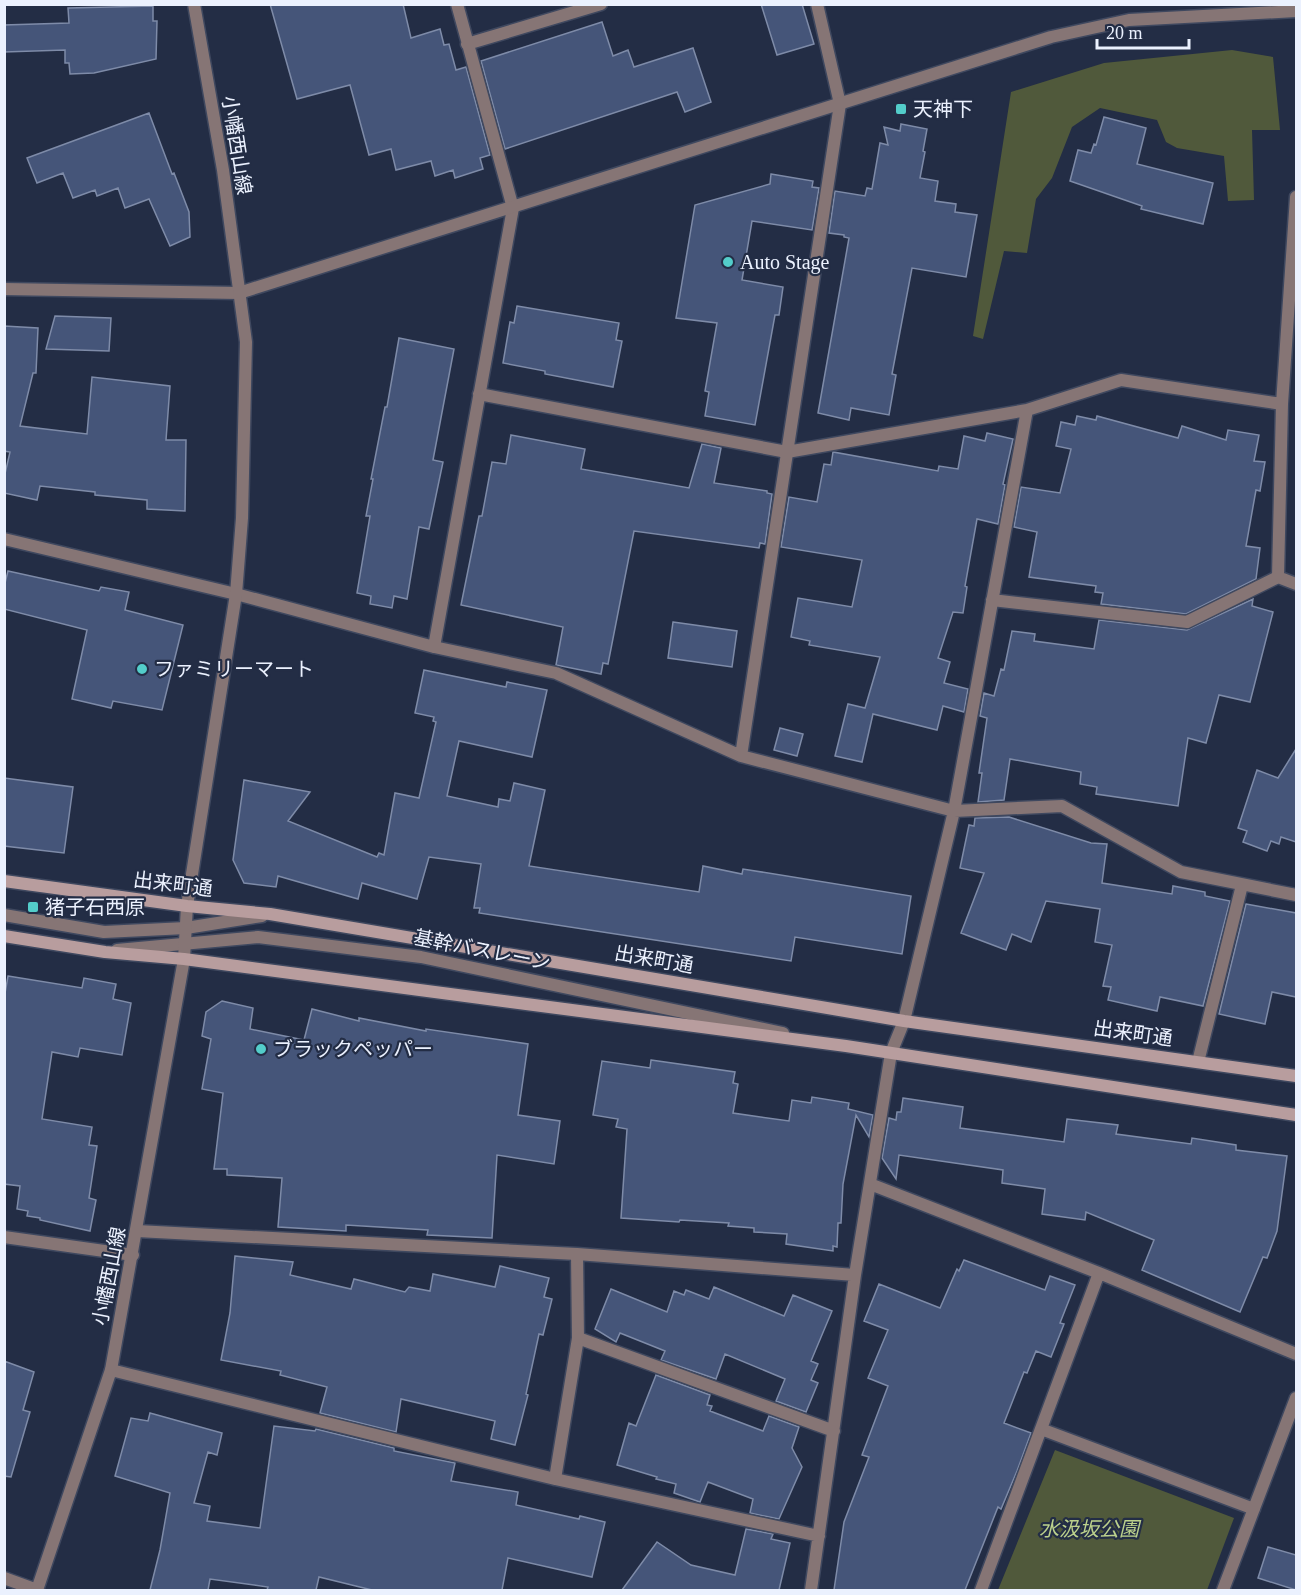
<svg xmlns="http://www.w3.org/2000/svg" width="1301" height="1595" font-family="'Times New Roman','Noto Sans JP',serif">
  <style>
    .green { fill: #50593b }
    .building { fill: #455579; stroke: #7e8ba8; stroke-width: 1.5 }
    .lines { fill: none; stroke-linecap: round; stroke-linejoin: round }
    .minor-casing { stroke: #3f485f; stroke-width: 15 }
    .tertiary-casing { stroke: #3f485f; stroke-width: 15 }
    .secondary-casing { stroke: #3f485f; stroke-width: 15 }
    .minor { stroke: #867575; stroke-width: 12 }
    .tertiary { stroke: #867575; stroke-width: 12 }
    .secondary { stroke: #b89d9e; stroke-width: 12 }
    .poi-dot { fill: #53cdca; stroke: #232d45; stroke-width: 2 }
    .labels { text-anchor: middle; stroke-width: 4.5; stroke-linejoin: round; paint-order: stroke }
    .poi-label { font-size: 20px; fill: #ebf1fe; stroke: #232d45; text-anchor: start }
    .street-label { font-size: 20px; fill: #ebf1fe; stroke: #232d45 }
    .park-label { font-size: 20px; font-style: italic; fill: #bcd18c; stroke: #232d45 }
  </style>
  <rect width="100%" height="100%" fill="#232d45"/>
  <!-- green -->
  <path class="green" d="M1232,50L1273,57L1280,130H1252L1254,200L1228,201L1224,156L1177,148L1166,142L1157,120L1100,108L1072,127L1052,178L1036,199L1027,253L1004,251L983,339L973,336L1011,92L1104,63Z
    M1055,1450L1234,1518L1207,1590H998Z"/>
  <!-- building -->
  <path class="building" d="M270,4H403L411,38L440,29L444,45L449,44L456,70L466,67L490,155L480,158L483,169L455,178L453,170L435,176L431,161L396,170L391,149L369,155L350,85L297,99Z
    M761,4H802L814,44L777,55Z
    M153,6V21H157L156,59L94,73L70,74L69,63H65V50L4,52V25L69,23L68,8Z
    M602,22L613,56L628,50L634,67L693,48L711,102L685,112L677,92L505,149L481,61Z
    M149,113L172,174L174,173L189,212L190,237L170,246L149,199L125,208L118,188L97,196L95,190L73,198L63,173L37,183L27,158Z
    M1104,117L1146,128L1137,164L1213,183L1203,224L1141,209L1142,206L1070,181L1078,150L1091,153L1094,144L1096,145Z
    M901,124L927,129L923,151L925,152L920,178L938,181L935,201L956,204L955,212L977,215L966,277L912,268L892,374L896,375L889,415L851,408L849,420L818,413L849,238L844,237V235L829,233L835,191L865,196L867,188L872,189L880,143L888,145L884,127L900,131Z
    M771,174L813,181L812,187L819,188L812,230L752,221L742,280L783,287L779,315H775L755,425L705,416L709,392L705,391L717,323L676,318L695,205L770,184Z
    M517,306L619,323L616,340L622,341L613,387L545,374V371L503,363L510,322L514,323Z
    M55,316L111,318L109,351L46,349Z
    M4,326L38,328L36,373H33L20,426L87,434L92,377L170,386L166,440H186L185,511L147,509V500L95,495V492L40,486L37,500L4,493V478L10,452L4,451Z
    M399,338L454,349L433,460L443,462L429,529L419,527L407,599L394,596L392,608L370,604L371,596L357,593L370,516H366L373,479H371L385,407H387Z
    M1077,416L1096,420L1097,416L1178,438L1182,426L1226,440L1228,430L1259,435L1254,461L1265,462L1260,491L1256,490L1246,546L1260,548L1256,579L1186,614L1101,604L1103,593L1095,592L1096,586L1029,577L1037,532L1014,527L1021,487L1060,493L1071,449L1056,446L1061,422L1075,425Z
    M987,433L1013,439L1003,484L1005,485L998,524L977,519L965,586L967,587L963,613L953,612L938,658L950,662L944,683L968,689L964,712L943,706L937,730L873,714L862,762L835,756L848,704L865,708L880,657L809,645L810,641L791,637L798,598L852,607L862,560L781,547L789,497L817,502L824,464L831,465L833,452L938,471L939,466L958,469L964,436L985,441Z
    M511,435L585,449L581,469L689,488L702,444L721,448L714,483L767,491V493L772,494L765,544L760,543L759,548L634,531L608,664L603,663L601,674L556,665L563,627L461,605L479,516H482L492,462L506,464Z
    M8,571L99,591L101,587L129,592L125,610L183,625L162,710L113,701L111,708L72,699L87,630L4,609V587Z
    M1253,599L1252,606L1273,612L1250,702L1219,695L1206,743L1188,738L1178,806L1096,794L1097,787L1080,784L1081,772L1010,759L1004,800L978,802L982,773H979L987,718L980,716L984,693L994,696L1001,669L1004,670L1012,631L1035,634L1034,641L1094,649L1099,620L1187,630Z
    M673,622L737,631L732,667L668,658Z
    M424,670L506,687L507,682L547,690L532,757L459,741L447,796L498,807L499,799L510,801L514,783L545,790L529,866L699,892L703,866L742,874L743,869L911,896L902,954L795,937L791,961L479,913L480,908H474L481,864L429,857L417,899L362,883L358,899L278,876L276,887L244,883L233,860L244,780L310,792L288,821L377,857L379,853L384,855L395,793L419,798L436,722L433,721L434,717L415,713Z
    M780,728L803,734L797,756L774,750Z
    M1296,749V842L1281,837L1279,844L1271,841L1267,851L1243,842L1247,831L1238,828L1257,770L1278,778Z
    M4,778L73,787L64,853L4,846Z
    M1009,817L1091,843L1107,844L1102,883L1172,894L1173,886L1205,892V896L1230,901L1203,1006L1160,997L1157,1011L1108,1000L1111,987L1103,986L1112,945L1095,942L1100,909L1046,901L1031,942L1012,934L1006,950L961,933L984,873L960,868L969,825L974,826L975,818Z
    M1246,904L1296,913V997L1272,992L1265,1024L1219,1014Z
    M8,976L82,988L84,978L116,984L113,999L131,1003L122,1055L80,1048L78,1057L52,1052L42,1119L92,1127L89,1145L97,1146L89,1198L96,1200L90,1231L40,1220V1218L27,1216L28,1211L17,1209L20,1186L4,1184V999Z
    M222,1001L253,1008L250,1029L304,1040L312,1009L359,1021V1018L426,1031V1029L528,1044L518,1115L560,1121L554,1164L497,1155L492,1238L427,1235L428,1230L346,1225V1231L278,1227L282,1178L227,1175V1169H214L223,1093L202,1089L211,1039L202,1036L206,1012Z
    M651,1060L735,1072L733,1083L738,1084L733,1113L789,1121L792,1100L811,1103L812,1097L849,1103L848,1109L873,1115L869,1137L856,1115L843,1184L841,1223H838L837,1247L833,1246V1251L786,1244L787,1234L754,1232V1228L728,1226L729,1223L680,1220L679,1222L621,1218L627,1129L616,1127L618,1119L593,1115L602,1061L650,1068Z
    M903,1098L963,1107L960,1128L1064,1142L1067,1119L1118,1125L1116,1134L1191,1144L1192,1138L1236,1145V1150L1287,1156L1277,1231L1267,1258L1263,1257L1240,1312L1142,1270L1154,1240L1086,1212L1085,1220L1042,1214L1045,1189L1002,1183L1003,1170L899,1155L896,1179L882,1158L889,1118L896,1120L897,1112H901Z
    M235,1256L293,1262L290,1275L351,1289L354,1279L405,1292L409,1287L430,1291L433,1274L495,1287L500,1266L549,1278L544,1297L552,1299L543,1335L539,1334L526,1394L528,1395L515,1445L491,1439L495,1421L401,1399L396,1432L320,1413L327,1387L280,1375L281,1371L221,1360L230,1313Z
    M964,1260L1045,1290L1050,1276L1075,1285L1060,1323L1064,1324L1051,1357L1036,1351L1027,1373L1024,1372L1004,1423L1031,1433L1017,1471L1001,1509L998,1507L965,1590H834L844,1522L869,1457L862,1455L888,1386L868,1378L888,1330L864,1321L879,1284L940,1308L957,1269L959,1271Z
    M714,1287L784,1316L793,1295L832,1311L811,1361L818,1364L811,1380L818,1383L806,1412L776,1401L785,1379L725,1354L716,1379L661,1360L665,1351L620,1333L616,1342L595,1329L611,1289L667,1312L674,1291L684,1295L686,1290L709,1299Z
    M4,1361L34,1372L23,1410L30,1412L11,1477L4,1476Z
    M656,1375L710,1395L707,1405L712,1406L710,1411L763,1431L769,1416L799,1427L792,1448L802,1467L779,1519L750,1513L753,1499L708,1482L700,1502L674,1493L676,1484L656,1479L657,1477L617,1465L629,1423L636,1426Z
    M150,1413L222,1433L217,1455L208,1452L194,1503L210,1506L207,1521L260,1528L274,1426L315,1431L316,1429L394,1448V1451L455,1463L451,1481L518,1492L516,1505L579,1519L580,1516L605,1522L592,1577L508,1558L502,1590H372L319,1577L316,1590H267L268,1587L210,1579L208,1590H150L160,1550L170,1493L115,1476L131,1418L148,1421Z
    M746,1529L773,1534L771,1539L790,1543L779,1590H622L657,1542L691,1565L735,1575Z
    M1268,1547L1296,1555V1590L1258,1578Z"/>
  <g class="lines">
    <!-- minor casing -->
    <g class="minor-casing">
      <path id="minor" d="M467,44L601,4
        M1296,197L1282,404L1278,577L1296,584
        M4,289L239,293
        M479,394L787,452L1027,410L1121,380L1282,404
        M4,539L236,594L434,647L556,673L741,756L954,811L1062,806L1181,872L1296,895
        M992,600L1187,622L1278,577
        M434,647L513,208L457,4
        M741,756L840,104L817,4
        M4,915L104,932L186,928L262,916
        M117,950L258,937L421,957L783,1033
        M1198,1062L1242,885
        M870,1184L1099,1273L1296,1354
        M137,1231L577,1254L855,1275
        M4,1237L133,1255
        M578,1338L834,1431
        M111,1370L555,1479L819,1536
        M1041,1429L1254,1509
        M555,1479L578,1338L577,1254
        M4,1578L37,1590
        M811,1590L855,1275L891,1053L904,1021L954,811L1027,410
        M981,1590L1099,1273
        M1223,1590L1296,1398"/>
    </g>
    <!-- tertiary casing -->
    <g class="tertiary-casing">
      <path id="tertiary" d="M239,293L1051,37L1129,20L1296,11
        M37,1590L111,1370L184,959L187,906L236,594L242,518L246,342L223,170L194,4"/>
    </g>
    <!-- secondary casing -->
    <g class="secondary-casing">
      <path id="secondary" d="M4,881L187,906L270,914L904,1021L1296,1076
        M4,936L105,952L184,959L846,1046L1296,1115"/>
    </g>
    <!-- minor -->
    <use href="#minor" class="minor"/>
    <!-- tertiary -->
    <use href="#tertiary" class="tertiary"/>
    <!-- secondary -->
    <use href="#secondary" class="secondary"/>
  </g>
  <!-- markers -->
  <g class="poi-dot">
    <rect x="895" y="103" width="12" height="12" rx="3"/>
    <circle cx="728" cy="262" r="6"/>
    <circle cx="142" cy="669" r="6"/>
    <rect x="27" y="901" width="12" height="12" rx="3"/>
    <circle cx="261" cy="1049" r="6"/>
  </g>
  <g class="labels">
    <!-- poi labels -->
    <g class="poi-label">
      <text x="913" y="116">天神下</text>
      <text x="740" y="269">Auto Stage</text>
      <text x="154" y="676">ファミリーマート</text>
      <text x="45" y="914">猪子石西原</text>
      <text x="273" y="1056">ブラックペッパー</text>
    </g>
    <!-- street labels -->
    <g class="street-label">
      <text transform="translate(237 145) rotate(81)" y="7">小幡西山線</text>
      <text transform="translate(173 884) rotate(7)" y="7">出来町通</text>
      <text transform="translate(482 950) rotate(11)" y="7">基幹バスレーン</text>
      <text transform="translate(654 959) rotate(10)" y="7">出来町通</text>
      <text transform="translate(1133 1033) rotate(8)" y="7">出来町通</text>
      <text transform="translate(109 1276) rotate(-79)" y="7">小幡西山線</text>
    </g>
    <!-- park labels -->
    <g class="park-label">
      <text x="1089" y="1536">水汲坂公園</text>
    </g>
  </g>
  <!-- border -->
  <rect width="1301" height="1595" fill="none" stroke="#ebf1fe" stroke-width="12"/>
  <!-- scale -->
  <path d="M1097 39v9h92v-9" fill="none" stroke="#ebf1fe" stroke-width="3"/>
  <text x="1106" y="39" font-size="18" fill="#ebf1fe" stroke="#232d45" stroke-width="4.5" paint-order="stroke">20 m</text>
</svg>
